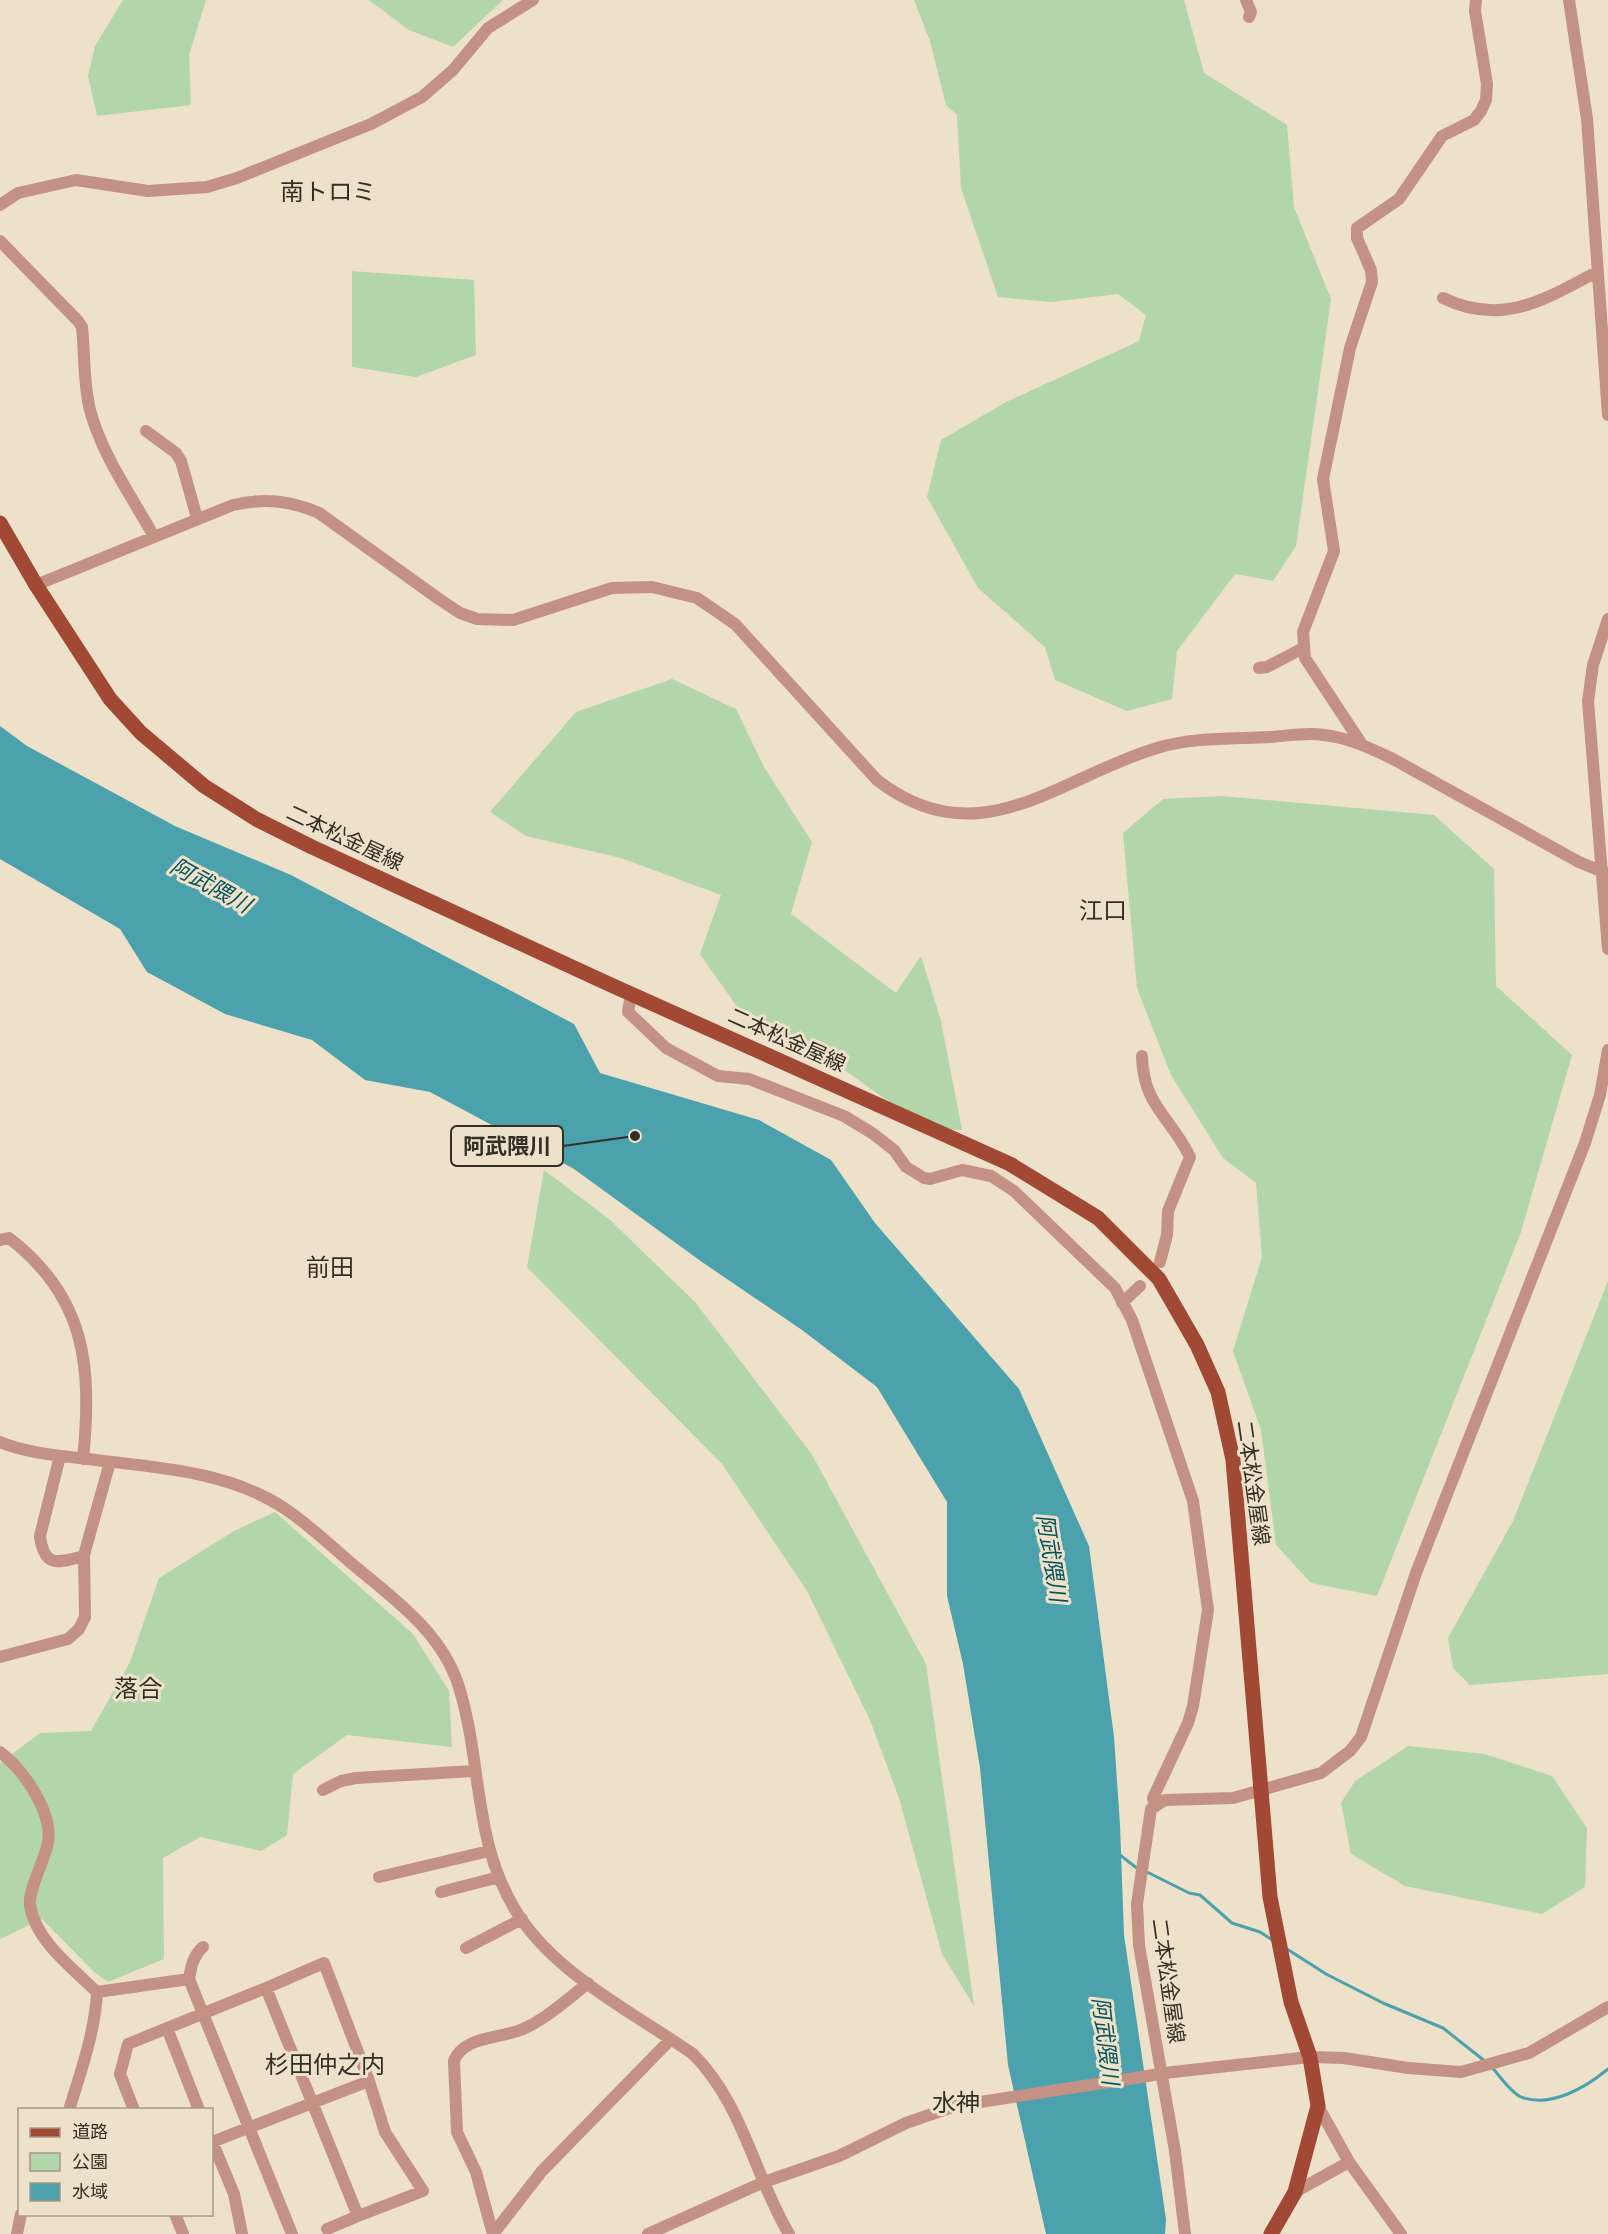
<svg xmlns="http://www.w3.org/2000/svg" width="1608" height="2234" font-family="Arial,'Noto Sans JP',sans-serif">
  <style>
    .green { fill: #b2d5aa }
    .water { fill: #4ba1ac }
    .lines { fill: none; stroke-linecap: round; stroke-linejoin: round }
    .stream { stroke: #4ba1ac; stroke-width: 3 }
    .minor { stroke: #c49185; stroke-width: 12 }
    .major { stroke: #a24935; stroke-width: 15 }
    .minor-bridge { stroke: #c49185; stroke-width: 12 }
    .labels { text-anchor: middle; stroke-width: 6; stroke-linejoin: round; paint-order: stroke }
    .street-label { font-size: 21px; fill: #342f26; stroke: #eee1c9 }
    .water-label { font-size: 22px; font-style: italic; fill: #03535c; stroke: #eee1c9 }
    .quarter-label { font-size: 24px; fill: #342f26; stroke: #eee1c9 }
    .leader { fill: none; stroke: #342f26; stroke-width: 2 }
    .callout-dot { fill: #342f26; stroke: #eee1c9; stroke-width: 2 }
    .callout { fill: #eee1c9; stroke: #342f26; stroke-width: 2 }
    .callout-label { font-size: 22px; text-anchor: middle; font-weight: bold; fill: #342f26 }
  </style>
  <rect width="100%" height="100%" fill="#eee1c9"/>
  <!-- green -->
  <path class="green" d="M123,0H206L189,55L191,105L97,116L88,76L95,46Z
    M369,0H503L453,47L409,30Z
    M914,0H1184L1204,73L1287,125L1294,207L1331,299L1296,546L1273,581L1235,574L1177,651L1172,699L1127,711L1055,680L1045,647L978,588L927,497L941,440L1006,402L1139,341L1146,315L1118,294L1051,302L998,297L961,188L957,115L946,105L930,41Z
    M352,271L474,280L476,355L416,377L352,367Z
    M672,679L736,709L764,767L812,842L791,914L896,993L921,956L941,1021L962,1130L927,1129L808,1044L740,1011L700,954L721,895L621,858L526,836L490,812L576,712Z
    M1221,796L1434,815L1494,869L1496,986L1572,1055L1521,1232L1377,1596L1311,1583L1276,1545L1261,1430L1233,1351L1262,1257L1256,1183L1223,1158L1171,1075L1137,988L1123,833L1163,799Z
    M544,1170L609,1219L695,1302L811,1453L926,1664L974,2006L942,1954L899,1798L870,1720L807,1591L722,1464L527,1267Z
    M1608,1281V1674L1470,1685L1453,1668L1448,1638L1513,1521Z
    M275,1512L413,1634L449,1691L452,1747L347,1735L293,1774L287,1835L261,1851L200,1837L163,1858L164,1959L108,1982L94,1972L42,1919L0,1939V1763L40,1733L91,1731L130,1662L159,1578L234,1531Z
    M1408,1746L1485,1754L1552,1776L1587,1828L1585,1887L1542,1914L1405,1886L1351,1854L1341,1803L1355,1781Z"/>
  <!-- water -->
  <path class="water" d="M0,726L27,746L175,826L291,875L574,1024L600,1073L759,1120L831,1160L875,1223L1019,1389L1089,1546L1114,1737L1120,1825L1124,1935L1166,2219L1165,2234H1046L1008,2065L980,1768L963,1664L947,1596V1502L877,1387L802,1330L702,1262L574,1169L430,1092L365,1080L312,1040L225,1014L147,972L120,929L0,859Z"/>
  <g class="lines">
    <!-- stream -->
    <path class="stream" d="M1120,1855L1138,1869
      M1145,1871L1189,1893L1200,1895L1232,1923L1260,1932L1274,1941
      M1287,1949L1326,1974L1383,2003L1443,2028L1486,2062
      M1491,2066C1499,2075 1510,2092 1521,2097C1551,2108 1585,2088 1608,2069"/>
    <!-- minor -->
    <path class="minor" d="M1246,0L1251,12L1249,17
      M1569,0L1587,119L1608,415
      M0,205L18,193L76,180L148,191L207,187L237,178L371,124L422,97L453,70L488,28L533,0
      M0,241L78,321L82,327C85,355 83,382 90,410C102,455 131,495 153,535
      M1443,298C1503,327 1545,299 1597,272
      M146,431L176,453L181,461L197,518
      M36,585L233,505C264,498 289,500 319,513L439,599L460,613L477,619L513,620L612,588L652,587L697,598L735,624L877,780C979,859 1057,778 1157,748C1193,737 1232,739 1270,737C1287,736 1307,732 1324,735C1349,738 1370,748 1393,759L1579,862L1608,874
      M1608,619L1593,665L1588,701L1608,949
      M1259,668L1267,667L1303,648
      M1361,743L1305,658L1303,632L1334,551L1323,479L1350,348L1372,282L1371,270L1357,238V228L1399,199L1442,136L1474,120L1481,111L1486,100L1487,84L1475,11L1476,0
      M631,994L628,1012L666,1048L718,1076L749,1079L844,1116L872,1133L894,1150L906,1167L924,1178L930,1179L962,1170L991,1176L1014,1191L1115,1288L1132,1320L1193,1501L1208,1610L1193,1706L1188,1723L1153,1798L1155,1805
      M1142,1056C1143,1106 1171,1117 1190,1157L1168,1211L1167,1235L1160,1262
      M0,1240L9,1238C87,1298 92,1368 83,1459
      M1122,1303L1140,1286
      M0,1442C24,1452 53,1455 79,1458C148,1467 225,1469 284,1508C308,1524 329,1544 351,1563C393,1598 442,1632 459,1687C483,1765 472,1844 519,1916C560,1977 634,2013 693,2054C743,2104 754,2175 789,2234
      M60,1456L40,1536C44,1568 58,1563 84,1556
      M0,1657L68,1639L79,1629L85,1617L84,1555L110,1462
      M0,1752C24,1770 56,1816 47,1847C43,1862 28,1892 30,1905C35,1940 72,1968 97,1992
      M323,1790L341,1781L356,1778L474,1771
      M379,1877L489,1851
      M441,1892L499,1877
      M466,1948L522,1919
      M324,1963L369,2081L385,2132L423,2191L358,2216L266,1988Z
      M189,1979C191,1967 193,1956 203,1947
      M167,2028L199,2110
      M1173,2072L1310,2057L1344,2058L1408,2068L1461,2072L1529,2053L1608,2007
      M1318,2106L1349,2162L1401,2234
      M69,2110C81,2071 95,2032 97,1992L189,1979L292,2234
      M134,2110L120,2074L128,2044L266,1988
      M212,2141L234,2194L242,2234
      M212,2142L369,2081
      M1295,2192L1349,2162
      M175,2214L183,2234
      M327,2229L358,2216
      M492,2231L476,2172L457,2132L454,2061C463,2036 500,2039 523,2029C547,2018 568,1999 588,1983
      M17,2234L21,2214
      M493,2234L542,2171L671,2039
      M648,2234L764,2182L839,2156L906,2123L961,2104L974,2103
      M1185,2234L1175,2151L1139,1945L1137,1904L1151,1809L1165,1800L1233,1798L1321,1773L1350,1751L1361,1737L1416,1573L1585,1143L1600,1095L1608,1050"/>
    <!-- major -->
    <path class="major" d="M0,523L36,585L110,699L141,733L204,786L256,819L312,847L611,985L1010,1164L1098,1218L1159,1279L1197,1345L1218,1392L1233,1460L1270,1897L1291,2002L1310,2057L1318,2106L1295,2192L1271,2234"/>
    <!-- minor-bridge -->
    <path class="minor-bridge" d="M974,2103L1173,2072"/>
  </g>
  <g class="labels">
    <!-- street labels -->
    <g class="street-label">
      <text transform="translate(345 838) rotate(25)" y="7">二本松金屋線</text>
      <text transform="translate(787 1040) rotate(24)" y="7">二本松金屋線</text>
      <text transform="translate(1253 1483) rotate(82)" y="7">二本松金屋線</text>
      <text transform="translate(1168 1981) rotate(82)" y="7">二本松金屋線</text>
    </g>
    <!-- water labels -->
    <g class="water-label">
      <text transform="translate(211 885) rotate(29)" y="8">阿武隈川</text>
      <text transform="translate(1052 1558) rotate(81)" y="8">阿武隈川</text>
      <text transform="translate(1106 2041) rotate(83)" y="8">阿武隈川</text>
    </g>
    <!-- quarter labels -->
    <g class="quarter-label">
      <text x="328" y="200">南トロミ</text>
      <text x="1103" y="919">江口</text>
      <text x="330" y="1276">前田</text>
      <text x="138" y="1697">落合</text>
      <text x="325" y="2073">杉田仲之内</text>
      <text x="956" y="2111">水神</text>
    </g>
  </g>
  <!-- callouts -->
  <path class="leader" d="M635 1136L563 1146"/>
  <circle class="callout-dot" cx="635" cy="1136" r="6"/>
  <rect class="callout" x="451" y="1126" width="112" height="40" rx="6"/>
  <g class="callout-label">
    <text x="507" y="1154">阿武隈川</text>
  </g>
  <!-- legend -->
  <rect x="18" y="2108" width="195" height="108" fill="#eee1c9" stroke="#a49a88" stroke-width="1.5"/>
  <rect x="30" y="2128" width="30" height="9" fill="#a24935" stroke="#a49a88" stroke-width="1.5"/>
  <text x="72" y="2138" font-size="18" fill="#342f26">道路</text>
  <rect x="30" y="2153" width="30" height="18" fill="#b2d5aa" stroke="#a49a88" stroke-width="1.5"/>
  <text x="72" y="2168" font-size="18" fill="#342f26">公園</text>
  <rect x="30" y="2183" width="30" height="18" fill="#4ba1ac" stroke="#a49a88" stroke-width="1.5"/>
  <text x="72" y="2198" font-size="18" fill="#342f26">水域</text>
</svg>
